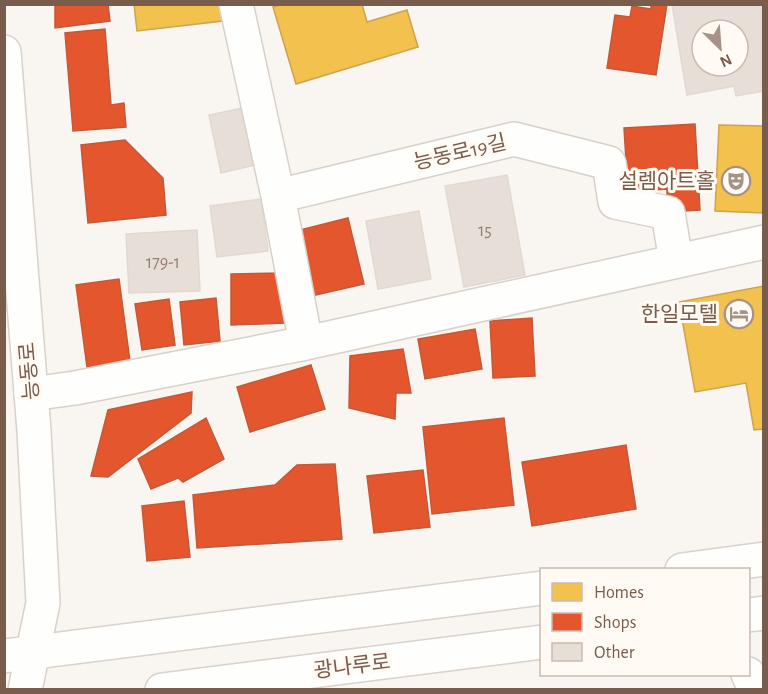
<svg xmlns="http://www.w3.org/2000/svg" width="768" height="694" font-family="'Alegreya Sans','Noto Sans KR',sans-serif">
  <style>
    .homes { fill: #f2c14e; stroke: #cea34e; stroke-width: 1.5 }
    .shops { fill: #e4572e; stroke: #c45837; stroke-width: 1.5 }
    .building { fill: #e6ded7; stroke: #e2d8d2; stroke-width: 1.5; fill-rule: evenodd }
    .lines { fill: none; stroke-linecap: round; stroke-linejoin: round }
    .street-casing { stroke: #d7d1cb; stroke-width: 36 }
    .secondary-casing { stroke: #d9d2cb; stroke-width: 36 }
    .street { stroke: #fefefd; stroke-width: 33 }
    .secondary { stroke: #fefefd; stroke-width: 33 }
    .labels { text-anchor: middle; stroke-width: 6; stroke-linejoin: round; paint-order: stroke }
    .number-label { font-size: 18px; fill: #977e72 }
    .street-label { font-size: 21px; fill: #7a5c4d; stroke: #fffaf3 }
    .poi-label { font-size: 21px; fill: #7a5c4d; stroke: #fffaf3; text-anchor: end }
  </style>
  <rect width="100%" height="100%" fill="#f9f5f0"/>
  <!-- homes -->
  <path class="homes" d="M134,4H221L223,21L137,31Z
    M282,4H362L367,22L407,10L418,47L296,84L273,7Z
    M719,125L764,126V213L715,211Z
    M764,286V429L754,430L746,383L695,392L679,302Z"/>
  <!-- shops -->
  <path class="shops" d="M55,4H108L110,21L55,28Z
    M651,4H667L656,75L607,68L615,15L630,17L632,6L651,9Z
    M105,29L111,105L124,103L126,127L73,131L65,33Z
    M695,124L700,210L667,212V189L628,192L624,128Z
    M125,140L163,178L166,215L88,223L81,145Z
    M348,218L364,284L311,296L296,231Z
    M284,273L285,323L231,325V274Z
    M119,279L130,361L87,367L76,285Z
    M216,298L220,341L184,345L180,302Z
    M169,299L175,345L142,350L135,304Z
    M532,318L535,376L493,378L490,321Z
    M475,329L482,369L425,379L418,339Z
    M403,349L411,393H396L395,419L349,408L350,356Z
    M311,365L325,409L250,432L237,387Z
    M192,392L191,413L108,477L91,476L108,410Z
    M206,418L224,459L183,482L178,478L151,489L138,459Z
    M504,418L514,505L432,514L423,427Z
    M626,445L636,509L532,526L522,462Z
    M335,464L342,539L197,548L193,495L275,485L297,465Z
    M423,470L430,527L374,533L367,476Z
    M184,501L190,557L147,561L142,506Z"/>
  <!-- building -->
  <path class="building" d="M672,4H764V91L736,96L734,86L687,95ZM702,30H738V66H702Z
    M243,108L255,165L221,173L209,115Z
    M507,175L525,275L464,287L445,186Z
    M261,199L268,251L217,257L210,206Z
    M419,211L431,279L378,289L366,221Z
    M197,230L200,291L129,293L126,234Z"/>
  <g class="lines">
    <!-- street casing -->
    <g class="street-casing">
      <path id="street" d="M236,4L278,196L306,343
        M278,196L514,139L609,163L615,202L668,213L676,261
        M31,394L75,388L306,343L764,242
        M748,674L755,690"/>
    </g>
    <!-- secondary casing -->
    <g class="secondary-casing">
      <path id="secondary" d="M4,52L34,431L43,603L25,690
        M682,570L764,559
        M748,615L764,613
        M4,656L542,588
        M162,690L542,642"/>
    </g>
    <!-- street -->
    <use href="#street" class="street"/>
    <!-- secondary -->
    <use href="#secondary" class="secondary"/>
  </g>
  <!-- icons -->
  <defs>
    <g id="theatre-ring" transform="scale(1.5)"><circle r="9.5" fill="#fffaf3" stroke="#a69286" stroke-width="1.5"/><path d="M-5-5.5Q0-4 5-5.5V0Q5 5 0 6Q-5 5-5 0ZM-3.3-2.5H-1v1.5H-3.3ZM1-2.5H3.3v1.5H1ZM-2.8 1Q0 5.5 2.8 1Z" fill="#a69286"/></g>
    <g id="hotel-ring" transform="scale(1.5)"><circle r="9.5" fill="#fffaf3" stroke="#a69286" stroke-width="1.5"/><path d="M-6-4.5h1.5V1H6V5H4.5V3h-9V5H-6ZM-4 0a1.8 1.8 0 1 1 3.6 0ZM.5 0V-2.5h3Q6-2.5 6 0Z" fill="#a69286"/></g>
  </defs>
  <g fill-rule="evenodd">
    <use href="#theatre-ring" x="736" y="181"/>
    <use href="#hotel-ring" x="739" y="314"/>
  </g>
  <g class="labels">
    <!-- number labels -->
    <g class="number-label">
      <text x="485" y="236">15</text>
      <text x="163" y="268">179-1</text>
    </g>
    <!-- street labels -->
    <g class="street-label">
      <text transform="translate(460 152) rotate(-13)" y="7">능동로19길</text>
      <text transform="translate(29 371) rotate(-95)" y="7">능동로</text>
      <text transform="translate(352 666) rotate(-7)" y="7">광나루로</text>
    </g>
    <!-- poi labels -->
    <g class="poi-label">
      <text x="715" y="188">설렘아트홀</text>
      <text x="718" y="321">한일모텔</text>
    </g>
  </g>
  <!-- border -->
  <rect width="768" height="694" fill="none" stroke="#7a5c4d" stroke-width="12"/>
  <!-- legend -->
  <rect x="540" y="568" width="210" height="108" fill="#fffaf3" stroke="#cabbb1" stroke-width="1.5"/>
  <rect x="552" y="583" width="30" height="18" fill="#f2c14e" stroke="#cabbb1" stroke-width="1.5"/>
  <text x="594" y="598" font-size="18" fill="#7a5c4d">Homes</text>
  <rect x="552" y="613" width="30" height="18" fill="#e4572e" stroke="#cabbb1" stroke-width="1.5"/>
  <text x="594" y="628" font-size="18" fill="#7a5c4d">Shops</text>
  <rect x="552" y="643" width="30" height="18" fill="#e6ded7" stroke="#cabbb1" stroke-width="1.5"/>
  <text x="594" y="658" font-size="18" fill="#7a5c4d">Other</text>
  <!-- north arrow -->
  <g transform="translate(720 48) rotate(155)"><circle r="28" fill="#fffaf3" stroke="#cabbb1" stroke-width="1.5"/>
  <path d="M0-4.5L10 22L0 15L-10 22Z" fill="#a69286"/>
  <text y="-9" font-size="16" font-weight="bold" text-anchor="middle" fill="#7a5c4d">N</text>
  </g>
</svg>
